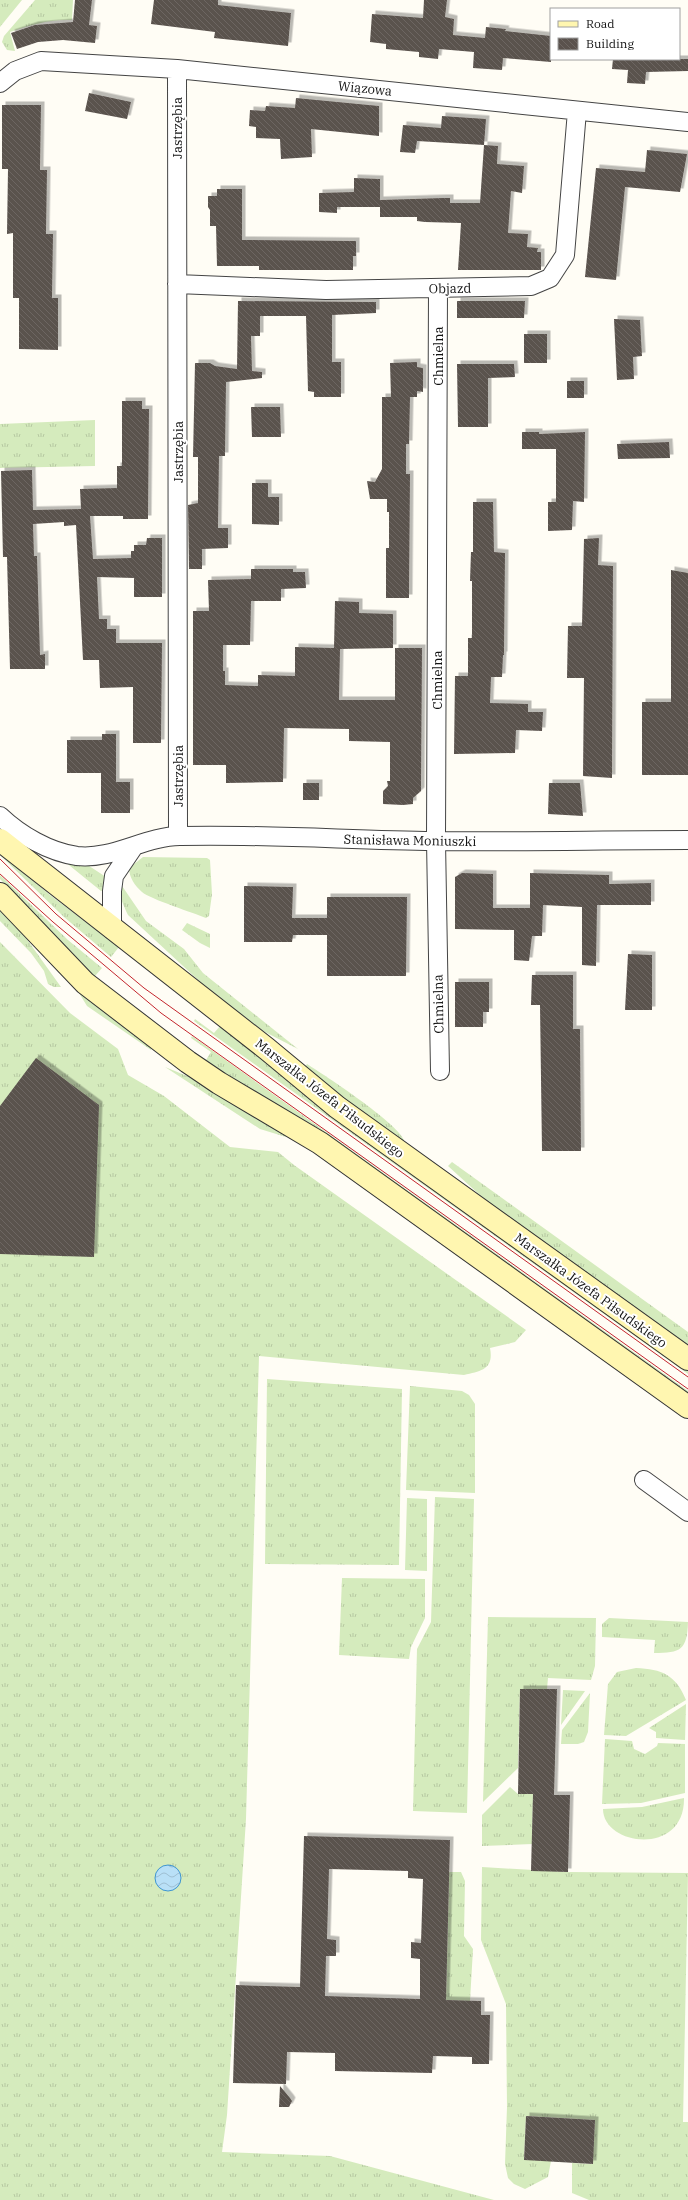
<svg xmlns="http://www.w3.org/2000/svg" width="688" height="2200" font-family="'IBM Plex Serif',serif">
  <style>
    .grass { fill: url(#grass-tufts) }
    .water { fill: url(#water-waves); stroke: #3f96cf }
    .building { fill: url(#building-back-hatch); fill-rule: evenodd; filter: url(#shadow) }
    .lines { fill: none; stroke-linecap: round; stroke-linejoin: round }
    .minor-casing { stroke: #444; stroke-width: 20 }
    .secondary-casing { stroke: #333; stroke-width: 24 }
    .minor { stroke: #fff; stroke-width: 18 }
    .secondary { stroke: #fff6b0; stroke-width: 22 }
    .tram { stroke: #c4262e; stroke-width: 1 }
    .labels { text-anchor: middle; stroke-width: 4; stroke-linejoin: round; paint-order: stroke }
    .street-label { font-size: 13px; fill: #111; stroke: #fff }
  </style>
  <defs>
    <pattern id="grass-tufts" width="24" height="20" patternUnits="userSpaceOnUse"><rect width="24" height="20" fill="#d5ebbd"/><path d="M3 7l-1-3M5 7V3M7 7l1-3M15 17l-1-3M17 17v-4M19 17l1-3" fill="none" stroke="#b6c8a1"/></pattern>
    <pattern id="water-waves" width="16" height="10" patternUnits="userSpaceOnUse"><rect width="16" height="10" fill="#b9e0f7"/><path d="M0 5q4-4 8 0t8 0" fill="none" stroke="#9ebfd3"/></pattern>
    <pattern id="building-back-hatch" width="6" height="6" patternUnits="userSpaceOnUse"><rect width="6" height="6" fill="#5a524d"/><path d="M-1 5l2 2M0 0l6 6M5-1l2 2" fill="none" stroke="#6d6662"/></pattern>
    <filter id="shadow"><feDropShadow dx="3.5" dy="-3.5" stdDeviation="0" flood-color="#0004"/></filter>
  </defs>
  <rect width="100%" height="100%" fill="#fffdf5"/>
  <!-- grass -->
  <path class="grass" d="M0,0H22L0,27Z
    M35,0H73L72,20C50,19 30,25 10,32L15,51L7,50L2,42L4,36Z
    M95,420V466L0,468V424Z
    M0,852L50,895L119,947L111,957L64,917L0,855Z
    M59,857L83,862L106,877L104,890L101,891Z
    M143,857L207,858L210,860L212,894L209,916L206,918C194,913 150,899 142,892C135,886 129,877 129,868Z
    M0,875L68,940L102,968L95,976L94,977L0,879Z
    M120,883L146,921L184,949L203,973L298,1049L265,1032L224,1004L128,915C123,904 118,895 120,883Z
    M0,907L16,924L61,987H54L48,984L44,971L31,953L0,921Z
    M187,923L210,934V948L200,943L182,930Z
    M0,942L70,1013L118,1049L128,1075L164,1096L230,1147L278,1152L294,1165L526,1330L515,1342L490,1348C494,1369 482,1371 464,1375L259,1356L246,1819L227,2115L222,2152L330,2156L494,2200H0Z
    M81,992L152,1046L151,1050L87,1006L79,993Z
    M195,1019L214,1033L221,1025L343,1123L688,1370V1374L194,1021Z
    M192,1036L688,1391V1394L330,1138L238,1085L184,1047V1045L206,1060L211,1052L191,1038Z
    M307,1064C326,1076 396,1122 404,1140L403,1142L354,1107L305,1067Z
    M165,1067L197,1080L284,1133L286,1137L260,1129Z
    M452,1162L688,1332V1346L493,1207L448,1166Z
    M267,1379L402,1389L399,1565L265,1564Z
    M410,1386L462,1391L469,1395L475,1404V1493L406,1490Z
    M435,1497L474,1499L467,1813L413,1811L417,1649L431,1622Z
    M407,1498L427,1499V1571L405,1570Z
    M342,1578L425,1579V1618L411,1647L409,1659L339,1655Z
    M488,1617L596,1618L595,1666L591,1680L548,1678L547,1689H520L518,1768L483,1802Z
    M609,1618L688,1622C687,1650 681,1653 654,1653L655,1640L602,1637V1624Z
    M636,1668C662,1669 676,1675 686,1700L626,1736L604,1735L608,1684L617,1672Z
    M563,1690L585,1691L561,1725Z
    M590,1693L588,1732L584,1742L578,1744H561L562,1730Z
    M686,1704L685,1740L656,1738V1732L649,1728Z
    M605,1739L632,1741L634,1749L645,1754L657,1746L658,1743L685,1744V1793L641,1803L602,1804Z
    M510,1787L518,1794H533L532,1844L482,1846V1815Z
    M684,1798C685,1857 603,1846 603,1809L642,1807Z
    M482,1867L568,1872L688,1873L683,2122H688V2200H589L572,2193V2163L592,2164L595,2120L526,2116L524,2159L551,2161L548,2177L525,2189L514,2184L508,2178L505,2164L507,2107L506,2004L481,1940Z
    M449,1872H461L465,1881L464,1936L473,1949L470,2001L446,2000Z"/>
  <!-- water -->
  <path class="water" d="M155 1878a13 13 0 1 1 26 0a13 13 0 1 1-26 0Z"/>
  <!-- building -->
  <path class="building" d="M75,0H92L89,25L97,26L95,43L63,40L38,42L17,49L11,33L35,25L73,22Z
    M154,0H218V5L291,13L288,46L214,38L215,32L151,24Z
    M424,0H447L445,17L454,19L453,35L485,38L486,27L506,29L505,31L551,36V62L503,58L502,70L473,68L474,52L439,49L438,59L419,57V52L386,49V44L370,42L372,14L423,18Z
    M613,59H688V71L646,72L645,84L627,83L628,70L612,69Z
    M89,93L131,102L127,119L85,111Z
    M296,98L379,106V136L311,129L312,157L281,159L280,139L256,138V127L249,126L250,110L265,111L266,106L295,108Z
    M2,105H41L40,170H47L46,234H53L52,298H58V350L19,349V298H13V233L7,234L8,169H2Z
    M442,116L486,119L484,145L417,141L415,153L400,152L403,125L441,128Z
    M484,145L498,146L497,164L524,166L522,193L511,191L508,233L528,234L527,247L538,248L537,252H541V270H458L461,223L425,222L417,221V217H380V207H337V213L319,212V193L354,192V178L380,179V200L443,198H450V203H480Z
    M647,150L687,154L680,192L625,187L616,280L585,277L596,168L645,172Z
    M217,189H242V240L356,241V256H353V270H259V266H217L216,226H210V210L208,207V196H217Z
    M238,301L376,302V313L332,315V362H341V397H314V392L308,391L306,316H260V336H251L252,371L262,372V378L226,382L225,456H219L218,528H228V548L202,549V569H189L188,505L198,503V457H193L195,363H210L215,366L237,369Z
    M457,301H525L524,318H457Z
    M614,319L640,320L642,356L633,357L634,379L617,380Z
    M524,334H547V363H524Z
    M417,362V367L423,368V392L417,391V397H410L409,444H406V474H410L409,598H386V548H389V512H387V499H370L367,481L375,482L382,469V397H391L390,363Z
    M457,364H514L515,377L488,378V427H458Z
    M567,381H584V398H567Z
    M122,401H142V409H149L148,519H123V516H90L93,559L131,558V551H134V545H146L147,538H162V597H134V578L97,577L99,619H107V629H116V643H162L161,743H133V687L100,688L99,660H83L76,525L64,526V522L33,524L34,556H37L40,655L45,654V669H10L7,557H3L1,471L32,470L33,510L81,509L80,489L117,488V466H122Z
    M251,407H280L281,437H252Z
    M522,432H539V434L585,432L584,502L573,501L572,530L548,531V502H556V449H522Z
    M669,442L670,458L618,459L617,444Z
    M252,483H268V497H279V525L252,524Z
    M473,502H493L494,552L505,553L504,655H503L502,677H491L490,703L528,704V712H543L542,731L516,730L515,753L454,754L455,676H468V638H472V581H470L471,552H473Z
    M599,538L598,565L613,566L612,778L583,776L584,678H567L568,626H582L584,539Z
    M251,569H293V572H305L306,588L281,589V601H251L250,645H223V671H225V685L258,686V675L295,676V647L334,648L335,601L359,602V613L393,614V648L340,649L339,700H395V648H422L421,791L413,798V804L403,805L383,804V791L388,786L387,781H390V742L349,741V729L284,728L283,782L226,783V765H193V611H209L208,580L251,579Z
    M671,570L688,573V775H642V702H671Z
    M102,734H116V782H130V813H101V773H67V740H102Z
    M303,783H319V800H303Z
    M549,783H580L583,816L548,814Z
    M462,873L493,874V908H530V873L609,875V884L651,883V905H597L596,966L582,965V907L543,905L542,936H532L529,961L514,960V930L455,929V877Z
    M244,886L293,887L292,918H327V897H407L406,976H327V935H293L292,942H244Z
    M628,954L652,955V1010H625Z
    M532,975H573V1029H580L581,1151H542L540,1005H531Z
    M455,982H489V1012H483V1027H455Z
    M36,1058L99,1105L94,1257L0,1254V1106Z
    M520,1689H557L554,1795H570L568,1872L531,1871L533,1794H518Z
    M304,1836L450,1840L446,2000L481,2001V2015H490L489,2064H472V2057L433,2056L432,2073L335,2071V2053L287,2052L286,2084L233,2083L236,1985L300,1987ZM329,1869L408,1871V1878L423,1879L421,1943L411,1942V1958L420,1959V1999L325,1996L326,1956H336V1940L327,1939Z
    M280,2086L290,2098L292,2101L289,2107H279Z
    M526,2116L595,2120L593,2164L524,2160Z"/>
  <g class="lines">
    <!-- minor casing -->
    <g class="minor-casing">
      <path id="minor" d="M177,69L178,836
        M0,83L15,71L41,61L177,69L688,122
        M177,284L326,290L531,286L550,278L565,255L577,111
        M438,288L436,841L440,1071
        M0,816C20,835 49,852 77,856C113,860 145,836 180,836C265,834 350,840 434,841C519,842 603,840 688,840
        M112,930V891L114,876L133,848
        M644,1480L688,1512"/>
    </g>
    <!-- secondary casing -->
    <g class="secondary-casing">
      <path id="secondary" d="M0,840L267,1049L337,1107L688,1359
        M0,894L85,983L188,1062L219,1083L320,1143L688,1407"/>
    </g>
    <!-- minor -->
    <use href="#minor" class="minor"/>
    <!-- secondary -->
    <use href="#secondary" class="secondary"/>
    <!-- tram -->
    <path class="tram" d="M0,859L56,914L144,988L688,1377
      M0,874L53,922L161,1013L688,1389"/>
  </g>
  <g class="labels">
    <!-- street labels -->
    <g class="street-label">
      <text transform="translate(365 88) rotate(6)" y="5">Wiązowa</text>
      <text transform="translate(177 128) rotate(-90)" y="5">Jastrzębia</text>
      <text transform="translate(450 288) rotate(-1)" y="5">Objazd</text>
      <text transform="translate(438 356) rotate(-90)" y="5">Chmielna</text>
      <text transform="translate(178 452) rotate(-90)" y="5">Jastrzębia</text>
      <text transform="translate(437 680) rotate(-90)" y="5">Chmielna</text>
      <text transform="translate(178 776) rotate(-90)" y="5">Jastrzębia</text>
      <text transform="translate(410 840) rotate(1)" y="5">Stanisława Moniuszki</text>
      <text transform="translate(438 1004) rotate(-91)" y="5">Chmielna</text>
      <text transform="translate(330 1098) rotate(38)" y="5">Marszałka Józefa Piłsudskiego</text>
      <text transform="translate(591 1290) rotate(36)" y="5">Marszałka Józefa Piłsudskiego</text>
    </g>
  </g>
  <!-- legend -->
  <rect x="550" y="8" width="130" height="52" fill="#ffffff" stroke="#a0a0a0"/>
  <rect x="558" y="21" width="20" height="6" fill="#fff6b0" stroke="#a0a0a0"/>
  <text x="586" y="28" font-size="12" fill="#111111">Road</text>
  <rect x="558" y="38" width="20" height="12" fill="url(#building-back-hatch)" stroke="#a0a0a0"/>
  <text x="586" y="48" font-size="12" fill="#111111">Building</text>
</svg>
